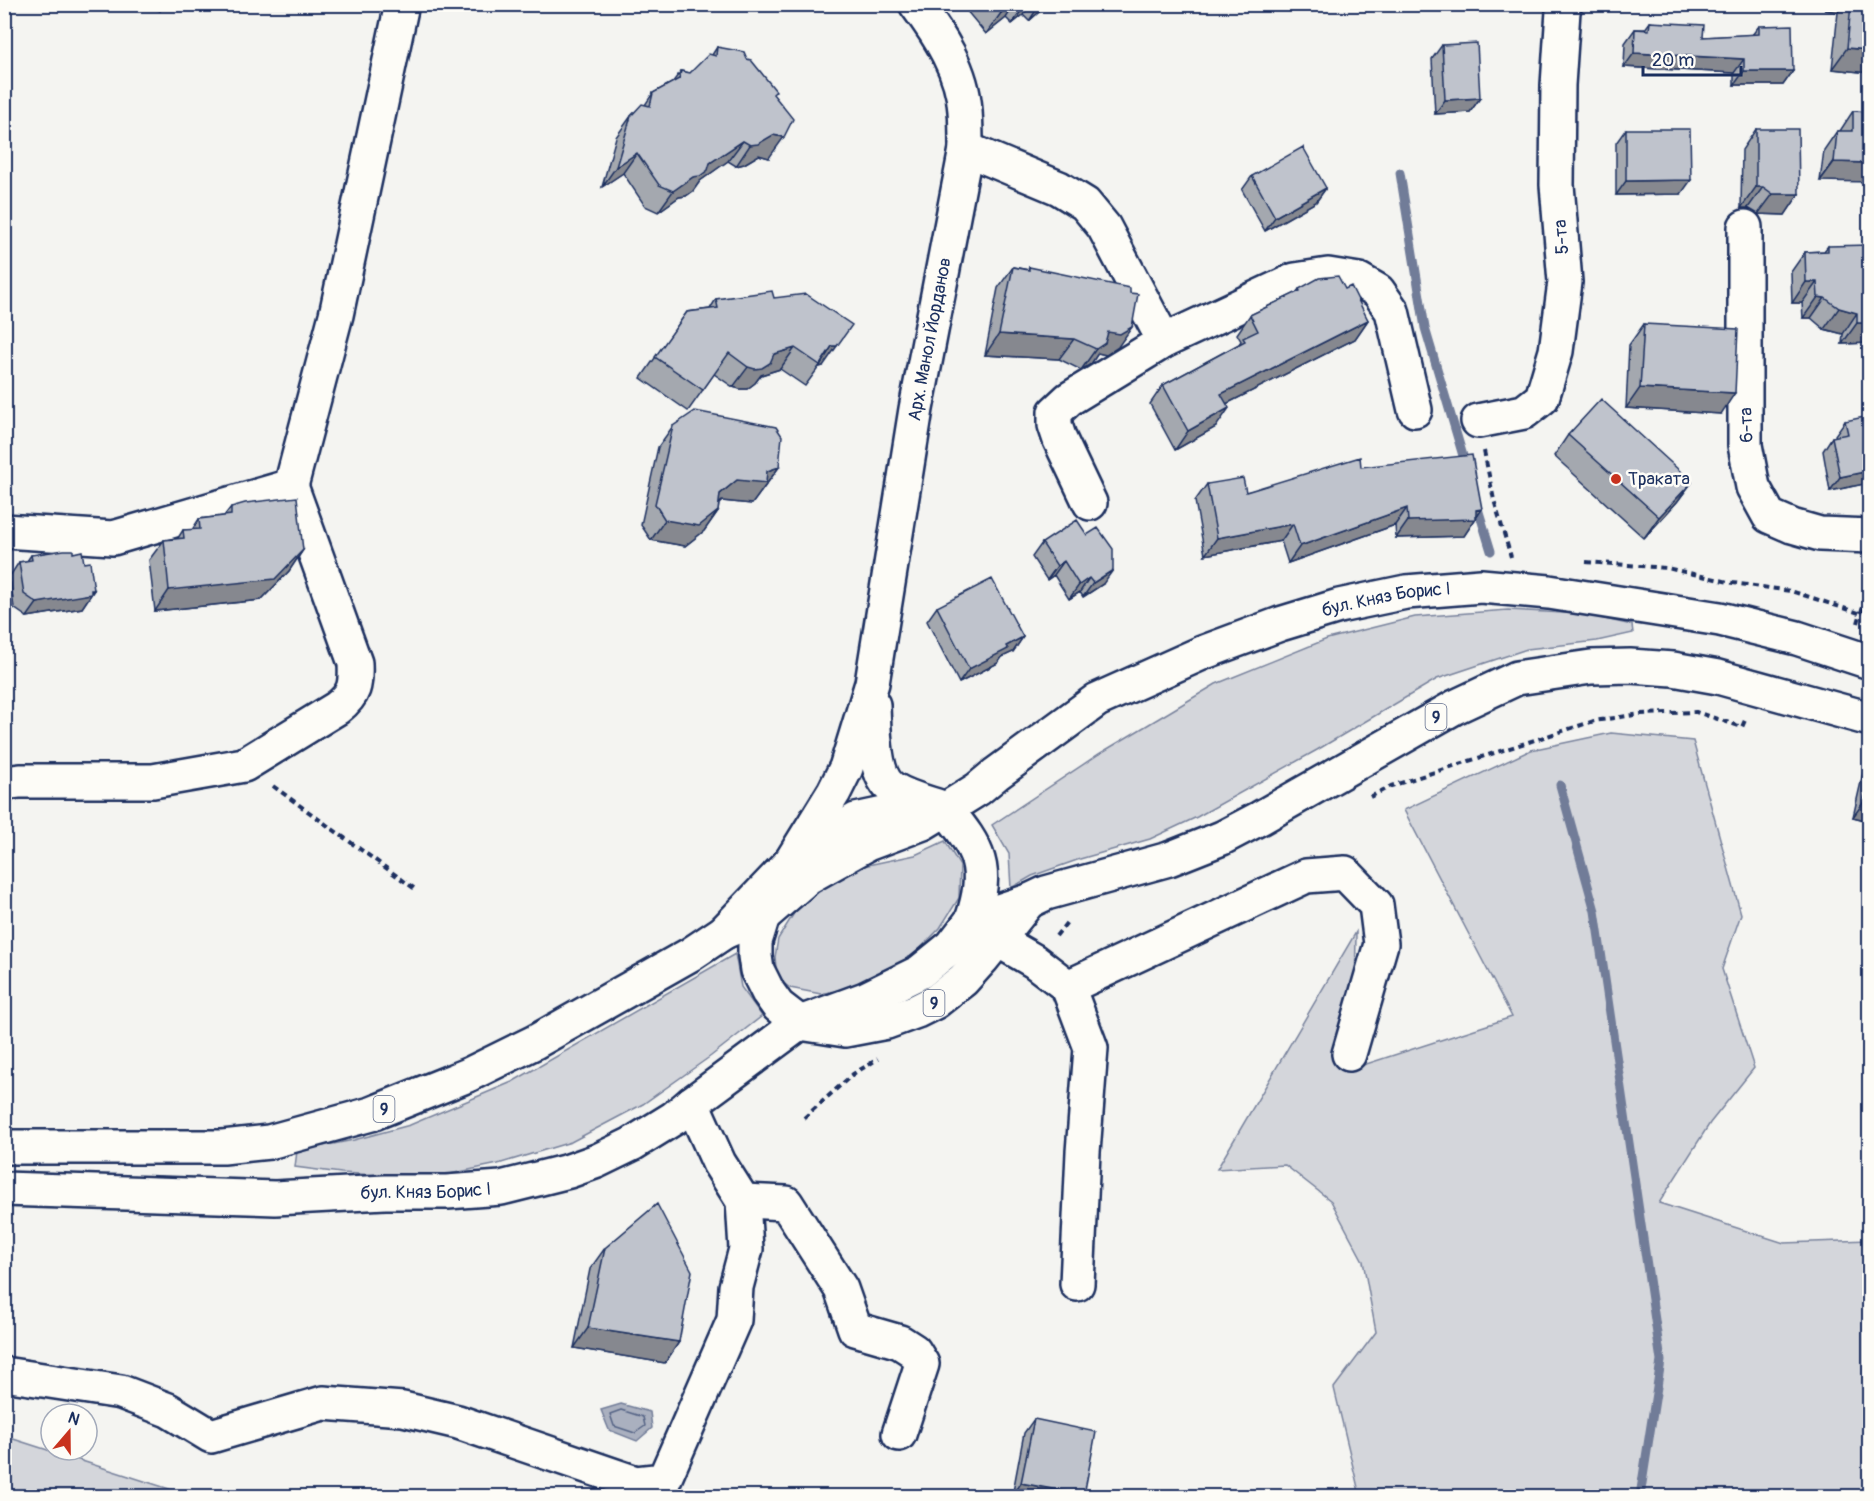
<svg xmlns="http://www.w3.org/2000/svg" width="1874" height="1501" font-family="Pangolin,sans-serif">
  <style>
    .green { fill: #d4d6db; stroke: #78829c; stroke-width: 1.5 }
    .water { fill: #aab0bf; stroke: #717c98; stroke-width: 1.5 }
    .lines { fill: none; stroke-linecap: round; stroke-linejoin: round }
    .shore { stroke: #546385; stroke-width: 1.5 }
    .stream { stroke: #717c98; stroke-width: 9 }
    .minor-casing { stroke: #1b2f5e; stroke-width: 38 }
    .highway-casing { stroke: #1b2f5e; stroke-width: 38 }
    .path { stroke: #1b2f5e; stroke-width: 4; stroke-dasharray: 6 4.5; stroke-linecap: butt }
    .minor { stroke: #fdfcf7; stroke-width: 33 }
    .highway { stroke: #fdfcf7; stroke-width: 33 }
    .wall { fill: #a4a8af; stroke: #1b2f5e; stroke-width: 1.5 }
    .shaded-wall { fill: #86888f; stroke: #1b2f5e; stroke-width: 1.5 }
    .building { fill: #bfc3cc; stroke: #1b2f5e; stroke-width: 1.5 }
    .poi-dot { fill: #c8321e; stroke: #fdfcf7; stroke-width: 2 }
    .labels { text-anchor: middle; stroke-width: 5; stroke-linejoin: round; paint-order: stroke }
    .shield { fill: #fdfcf7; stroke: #5f6c8c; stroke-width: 1.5 }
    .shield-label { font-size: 16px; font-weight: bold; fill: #1b2f5e }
    .street-label { font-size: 18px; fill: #1b2f5e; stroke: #fdfcf7 }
    .poi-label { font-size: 18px; fill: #1b2f5e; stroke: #fdfcf7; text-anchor: start }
  </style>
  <rect width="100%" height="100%" fill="#f4f4f1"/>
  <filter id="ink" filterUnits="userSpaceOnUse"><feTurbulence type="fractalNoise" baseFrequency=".0167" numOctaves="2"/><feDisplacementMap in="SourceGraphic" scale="12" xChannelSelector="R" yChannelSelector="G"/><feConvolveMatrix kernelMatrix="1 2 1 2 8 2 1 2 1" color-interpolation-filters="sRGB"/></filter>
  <g filter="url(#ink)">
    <!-- green -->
    <path class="green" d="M1508,610L1582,614L1632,625L1633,633L1597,641L1527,649L1437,679L1317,750L1197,817L1150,839L1080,859L1032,876L1011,888L1009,854L992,825L1099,754L1216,684L1327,639L1415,617Z
      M1611,733L1693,741L1741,914L1722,969L1754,1068L1710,1123L1659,1203L1784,1243L1869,1240V1496H1360L1334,1388L1376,1332L1363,1261L1331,1201L1285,1165L1217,1169L1356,932L1354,1068L1512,1017L1404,810L1531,750Z
      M945,841L960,866L959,898L940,928L901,968L859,985L821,994L790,988L777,978L775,957L778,939L796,910L821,885L854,868L915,855Z
      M735,954L741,987L762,1016L711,1056L643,1104L571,1142L498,1164L430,1178L341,1173L295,1167L297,1151L354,1140L410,1125L512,1082Z
      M4,1436L188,1495L193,1496H5Z"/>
    <!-- water -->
    <path class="water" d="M621,1404L650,1412L652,1428L637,1441L609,1430L601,1410Z"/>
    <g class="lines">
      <!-- shore -->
      <path class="shore" d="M621,1410L643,1417L645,1426L635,1433L614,1426L610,1414Z"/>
      <!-- stream -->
      <path class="stream" d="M1400,173L1425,328L1466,466
        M1476,502L1491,551
        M1560,785L1595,911L1661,1361L1640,1496"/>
      <!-- minor casing -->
      <g class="minor-casing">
        <g id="minor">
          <path d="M966,149L1059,188L1085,204L1104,227L1164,341"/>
          <path d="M1745,227V445L1753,487L1769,516L1792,526L1820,534L1870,536"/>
          <path d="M1478,421L1524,412L1542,398L1556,351L1565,282L1557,185L1558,85L1563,11L1565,4"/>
          <path d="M1090,503L1060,440L1055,425V412L1069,399L1164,341L1295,280L1328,275L1359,280L1378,291L1392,311L1415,410"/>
          <path d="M4,531L113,538L291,486L336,315L402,4"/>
          <path d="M873,705C874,727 873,777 893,789C909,799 929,803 946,809"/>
          <path d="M4,783L20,781H153L244,765L337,708C355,694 356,685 355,663L291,486"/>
          <path id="s1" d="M789,865L834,792L846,768L872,683L916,409L966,149C966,136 966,123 965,111C963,71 939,35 916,4"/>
          <path d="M998,940L1034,961L1068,987L1306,876L1345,873L1376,905L1381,944L1349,1054"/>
          <path d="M1068,987L1091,1048L1083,1152L1077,1284"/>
          <path d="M743,1201L786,1203L841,1289L855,1329L900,1342L914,1351L922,1364L899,1434"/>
          <path d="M4,1374L121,1392L168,1410L211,1436L323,1403L403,1409L458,1422L636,1483L664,1480L734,1320L736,1287L746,1249L743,1201L719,1163L692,1103"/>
        </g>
      </g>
      <!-- highway casing -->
      <g class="highway-casing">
        <g id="highway">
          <path d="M946,809C979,850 990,867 972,920"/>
          <path d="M763,916L755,942V956L757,970L768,992L778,1006L800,1023L845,1030L887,1022L917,1011L935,1002L963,980L982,959L1029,901"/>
          <path id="s2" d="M724,932L763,916L808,877L867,844L923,823L946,809L978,789L996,774L1097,700L1202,653L1280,624L1339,606L1406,592L1481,586L1549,592L1720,619L1797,638L1870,662"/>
          <path d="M4,1147H223L269,1142L371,1114L468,1075L535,1042L691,954L724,932L790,863L819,842L856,820L898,811L930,810"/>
          <path id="s3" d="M4,1189L275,1198L385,1192H447L501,1188L569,1171L597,1161L632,1144L674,1118L692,1103L800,1023L865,999L920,972L952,946L972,920L1029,901L1046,893L1169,859L1222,838L1260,818L1455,707L1517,678L1591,667L1630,666L1673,669L1718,677L1870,719"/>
        </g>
      </g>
      <!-- path -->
      <path class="path" d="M1484,451L1494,500L1511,557
        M1586,562L1667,568L1733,583L1791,591L1862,614
        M1858,623L1870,582
        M273,786L415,889
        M1370,797L1391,786L1594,721L1641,714L1696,712L1742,727L1746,718
        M1056,936L1068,921
        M804,1118L853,1074L878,1059"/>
      <!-- minor -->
      <use href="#minor" class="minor"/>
      <!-- highway -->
      <use href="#highway" class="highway"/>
    </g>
    <!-- wall -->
    <path class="wall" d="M147,4H165L160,11Z
      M961,4H1048L1029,21L1023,15L1012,24L1006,18L986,34Z
      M1826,4H1869V73L1832,69L1838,12L1825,10Z
      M1650,22L1703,37L1752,35L1759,26L1793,71L1783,85H1734V73L1624,67L1625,43L1635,29H1645Z
      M1442,45L1480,98L1470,112L1435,114L1432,59Z
      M717,47L747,59L773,95L769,158L759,155L744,164L736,166L728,161L700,181L693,191L686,196L679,197L658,212L645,206L623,173L602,187L616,137L631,116L645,105L653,93L672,83L681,71L690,73L712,55Z
      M1853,111L1869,112L1820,181L1824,150L1837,131H1840Z
      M1626,129L1681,194L1616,195V143Z
      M1756,129L1799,194L1785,215L1758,214L1748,208H1741L1742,150Z
      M1252,176L1326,188L1316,202L1265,231L1242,190Z
      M1828,246L1869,343L1842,344L1843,334L1824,329L1811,318H1803L1802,303H1792L1791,272L1805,252L1824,251Z
      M1013,267L1028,270L1029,267L1118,347L1106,355L1098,353L1091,364L1081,370L1059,359L985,355L998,288Z
      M1299,289H1345L1368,320L1355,339L1226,404L1216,427L1175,450L1150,404L1163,385L1239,344L1241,341L1237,334L1250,315L1296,293Z
      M774,298L823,366L819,367L805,386L780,369L761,375L755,383L747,389H740L733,387L714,374L688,411L641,378L687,312L710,309L716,299Z
      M1644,324L1721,414L1626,408L1629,345Z
      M1845,421L1869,483L1830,491L1823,451L1832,437H1836L1835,435Z
      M673,426L779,467L752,504L722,501L719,504L718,511L704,531L685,546L651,540L641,525L658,447Z
      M1568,435L1692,482L1677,502L1644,538L1554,456Z
      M1361,467L1482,509L1464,536L1396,538L1395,525L1288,563L1281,541L1205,555L1195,501L1207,484L1246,492Z
      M231,507L303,550L289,571L261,600L155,611L149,560L164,540L178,538L183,530H192L199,519L224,516Z
      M1042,543L1103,584L1083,597L1080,592L1069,599L1054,575L1047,580L1032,557Z
      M73,553L84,563L94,590L82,608L27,617L14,608L10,576L19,562L27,561L31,555Z
      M937,607L1023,637L1013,652L1002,657L998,663L959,683L927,621Z
      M1869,764V821L1853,817L1863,773Z
      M605,1248L679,1342L665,1363L574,1348L590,1269Z
      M1034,1419L1083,1497H1012L1024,1433Z"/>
    <!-- shaded-wall -->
    <path class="shaded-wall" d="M1011,4H1015L1006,18L986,34L1001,13Z
      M1026,4H1031L1023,15L1012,24Z
      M1040,4H1048L1029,21Z
      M1830,4H1843L1838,12L1825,10Z
      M1847,48L1869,50V73L1832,69Z
      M1634,53L1744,59L1734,73L1624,67Z
      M1744,71H1793L1783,85H1734Z
      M1480,98L1470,112L1435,114L1445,100Z
      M773,135L784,137L769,158L759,155L744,164L736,166L750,145Z
      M743,141L728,161L700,181L693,191L686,196L679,197L658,212L673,191L693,177L710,163Z
      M637,153L623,173L602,187L616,167Z
      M1834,162L1869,163V182L1820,181Z
      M1691,180L1681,194L1616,195L1626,181Z
      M1756,187H1763L1748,208H1741Z
      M1326,188L1316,202L1265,231L1275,217Z
      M1773,194H1799L1785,215L1758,214Z
      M1806,282H1817L1802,303H1792Z
      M1818,297L1825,298L1811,318H1803Z
      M1839,308L1857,313L1843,334L1824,329Z
      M1368,320L1355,339L1208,413L1221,394Z
      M1857,323H1869V343L1842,344Z
      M1132,327L1118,347L1106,355L1098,353L1091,364L1081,370L1108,332Z
      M999,334L1074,339L1059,359L985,355Z
      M832,346H837L823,366L819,367Z
      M795,348L780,369L761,375L755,383L747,389H740L733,387L748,367L774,354Z
      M1640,388L1735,393L1721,414L1626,408Z
      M1229,408L1216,427L1175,450L1188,431Z
      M779,467L752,504L722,501L706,515L720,494L737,480L767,471Z
      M1869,471V483L1830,491L1840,477Z
      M1692,482L1677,502L1644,538L1659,517Z
      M1407,508L1395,525L1288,563L1300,546Z
      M1482,509L1464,536L1396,538L1408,521Z
      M718,511L704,531L685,546L651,540L665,520Z
      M1293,524L1281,541L1205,555L1217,538Z
      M303,550L289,571L261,600L155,611L169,590Z
      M1064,561L1054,575L1047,580L1057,566Z
      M1113,570L1103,584L1083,597L1093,583Z
      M1089,578L1080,592L1069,599L1079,585Z
      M94,590L82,608L27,617L37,603Z
      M1023,637L1013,652L1002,657L998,663L959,683L969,669L1006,646Z
      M1863,803L1869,805V821L1853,817Z
      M588,1328L679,1342L665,1363L574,1348Z
      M1021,1483L1084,1495L1083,1497H1012Z"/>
    <!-- building -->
    <path class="building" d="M993,4H1011L1001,13Z
      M1851,4H1869V50L1847,48Z
      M1650,22L1704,25L1703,37L1759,34V26L1792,25L1793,71H1744V59L1634,53L1635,29L1649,30Z
      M1477,43L1480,98L1445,100L1442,45Z
      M717,47L744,52L747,59L751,60L776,91L773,94L793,119L784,137L773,135L758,144L750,145L743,141L710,163L708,170L700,176L693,177L673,191L659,185L637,153L616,167L631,116L642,104L650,106L653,93L679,79L681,71L690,73L709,54L716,56Z
      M1853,111L1869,112V163L1834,162L1837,131H1853Z
      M1626,129H1690L1691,180L1626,181Z
      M1756,129H1798L1799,194H1773L1763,187H1756Z
      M1303,147L1326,188L1275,217L1252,176Z
      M1869,245V323H1857V313L1839,308L1825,298L1818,297L1817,282H1806L1805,252L1828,251V246Z
      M1013,267L1029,270V267L1130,288V293L1138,294L1132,327L1120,334L1108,332L1105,343L1096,349L1074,339L999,334Z
      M1338,276L1345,289L1351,286L1368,320L1221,394L1229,408L1188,431L1163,385L1245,341L1243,338L1258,331L1250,315L1300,291L1299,289L1319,278Z
      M772,291L774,298L806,294L852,325L837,346H832L820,365L795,348L774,354L770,363L762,368L755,369L748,367L729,353L703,390L655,357L687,312L718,308L716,299Z
      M1644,324L1738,329L1735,393L1640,388Z
      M1601,399L1692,482L1659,517L1568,435Z
      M695,411L776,427L782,436L779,467L767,471L766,483L737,480L720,494L718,511L699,526L665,520L655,504L673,426Z
      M1869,416V471L1840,477L1832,437L1848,434L1845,421Z
      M1472,455L1482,509L1476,510V519L1408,521L1407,508L1300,546L1293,524L1217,538L1207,484L1243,478L1246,492L1360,457L1361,467Z
      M297,497L303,550L275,579L169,590L164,540L184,538L183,530L200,529L199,519L231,515V507L245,503Z
      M1077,520L1087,535L1098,528L1113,549V570L1093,583L1089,578L1079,585L1064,561L1057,566L1042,543Z
      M64,550H73V553L82,551L84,563L90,562L94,590H91V594L37,603L24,594L19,562L32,560L31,555Z
      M992,579L1023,637L1006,646L1008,649L969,669L937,607Z
      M1869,774V805L1863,803Z
      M657,1204L692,1271L679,1342L588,1328L605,1248Z
      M1034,1419L1096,1432L1084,1495L1021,1483Z"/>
  </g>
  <!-- markers -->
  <circle class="poi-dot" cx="1616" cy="479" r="6"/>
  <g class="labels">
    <!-- shield labels -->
    <g class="shield">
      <rect x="1425.5" y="704" width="21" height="26" rx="4.5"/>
      <rect x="923.5" y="990" width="21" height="26" rx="4.5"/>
      <rect x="373.5" y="1096" width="21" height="26" rx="4.5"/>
    </g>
    <g class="shield-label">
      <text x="1436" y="723">9</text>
      <text x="934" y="1009">9</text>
      <text x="384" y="1115">9</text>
    </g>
    <!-- street labels -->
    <g class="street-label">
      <text transform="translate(1561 237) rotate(-94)" y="6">5-та</text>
      <text dy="6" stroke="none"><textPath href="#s1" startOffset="550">Арх. Манол Йорданов</textPath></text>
      <text transform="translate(1746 425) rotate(-92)" y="6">6-та</text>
      <text dy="6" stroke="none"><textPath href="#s2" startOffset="750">бул. Княз Борис I</textPath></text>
      <text dy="6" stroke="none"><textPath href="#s3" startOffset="422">бул. Княз Борис I</textPath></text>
    </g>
    <!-- poi labels -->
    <g class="poi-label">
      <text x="1628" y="485">Траката</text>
    </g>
  </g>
  <!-- margin -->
  <rect width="1874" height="1501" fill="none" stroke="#fdfcf7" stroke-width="24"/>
  <rect x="12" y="12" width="1850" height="1477" fill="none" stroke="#1b2f5e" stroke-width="2" filter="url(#ink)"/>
  <!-- north arrow -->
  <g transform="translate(69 1432) rotate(20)"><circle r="28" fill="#fdfcf7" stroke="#a3aaba" stroke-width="1.5"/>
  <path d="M0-4.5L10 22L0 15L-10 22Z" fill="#c8321e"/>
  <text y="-9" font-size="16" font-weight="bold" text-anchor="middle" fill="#1b2f5e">N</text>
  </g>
  <!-- scale -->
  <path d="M1643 66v9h98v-9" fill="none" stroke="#1b2f5e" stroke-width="3"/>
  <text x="1652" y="66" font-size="18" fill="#1b2f5e" stroke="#fdfcf7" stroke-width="4.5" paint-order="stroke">20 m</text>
</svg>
